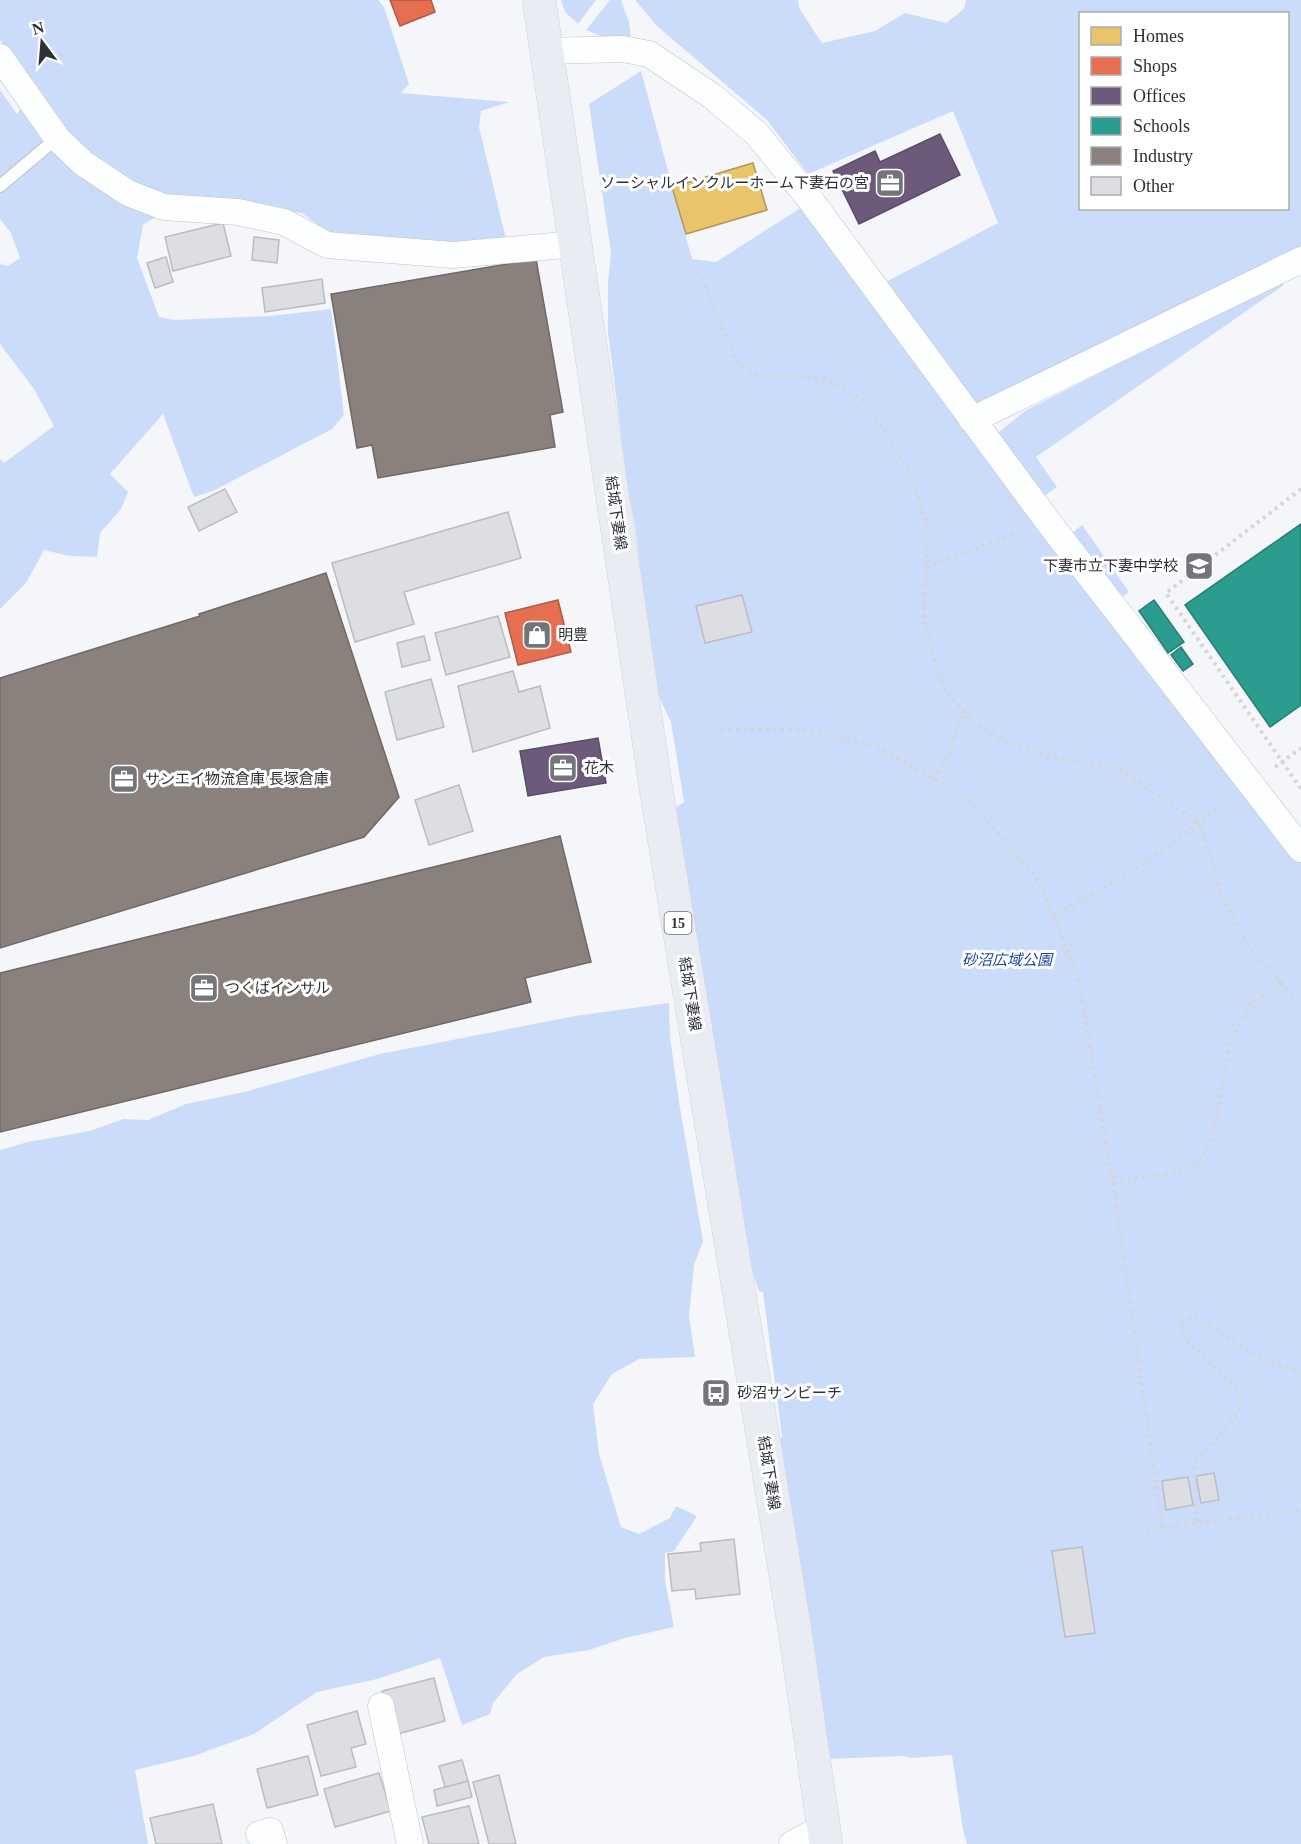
<svg xmlns="http://www.w3.org/2000/svg" width="1301" height="1844" font-family="'Times New Roman','Noto Sans JP',serif">
  <style>
    .green { fill: #cbdcfb; fill-rule: evenodd }
    .homes { fill: #e9c46a; stroke: #b1985a; stroke-width: 1.5 }
    .shops { fill: #e76f51; stroke: #af5c49; stroke-width: 1.5 }
    .offices { fill: #6d597a; stroke: #5a4d66; stroke-width: 1.5 }
    .schools { fill: #2a9d8f; stroke: #2b7c74; stroke-width: 1.5 }
    .industry { fill: #8a817c; stroke: #6e6967; stroke-width: 1.5 }
    .building { fill: #dcdee3; stroke: #babcc0; stroke-width: 1.5 }
    .lines { fill: none; stroke-linecap: round; stroke-linejoin: round }
    .service-casing { stroke: #bfc2c6; stroke-width: 14 }
    .minor-casing { stroke: #bfc2c6; stroke-width: 27 }
    .primary-casing { stroke: #d1d2d5; stroke-width: 34 }
    .path { stroke: #d5d5d8; stroke-width: 4; stroke-dasharray: 3 4.5; stroke-linecap: butt }
    .service { stroke: #fdfefe; stroke-width: 12 }
    .minor { stroke: #fdfefe; stroke-width: 26 }
    .primary { stroke: #e9edf3; stroke-width: 33 }
    .labels { text-anchor: middle; stroke-width: 6; stroke-linejoin: round; paint-order: stroke }
    .shield { fill: #fff; stroke: #6c6e72; stroke-width: 1.5 }
    .shield-label { font-size: 14px; font-weight: bold; fill: #2d3036 }
    .poi-label { font-size: 15px; fill: #2d3036; stroke: #fff; text-anchor: start }
    .street-label { font-size: 15px; fill: #2d3036; stroke: #fff }
    .park-label { font-size: 15px; font-style: italic; fill: #174399; stroke: #fff }
  </style>
  <rect width="100%" height="100%" fill="#f4f6fa"/>
  <!-- green -->
  <path class="green" d="M0,0H378L384,7L409,84L401,93L509,102L481,111L479,127L506,239L451,243L330,234L302,213L186,198L143,225L137,258L159,317L174,320L270,316L331,309L344,415L332,429L215,490L194,497L163,414L110,474L128,492L121,509L100,533L97,557L69,556L44,550L26,583L0,609V458L4,463L54,426L34,389L0,344V264L8,266L20,258L11,233L0,219V90L17,114L35,89L0,40Z
    M561,0H596L578,24L565,12Z
    M610,0H621L629,22L631,39H608L586,30Z
    M635,0H798L799,8L822,43L875,31L905,13L946,23L964,9L966,0H1301V247L1029,381L983,422L1301,860V1844H967L963,1830L952,1755L912,1758L903,1756L827,1759L804,1618L790,1500L781,1495L775,1452L782,1436L763,1292L759,1291L740,1237L670,811L684,802L671,722L655,688L635,525L627,482L608,332V283L611,253L589,104L641,71L692,259L716,262L802,207L882,284L998,223L953,111L808,174L767,120L657,26ZM1080,14H1288V208H1080Z
    M1282,281L1284,285L1036,457L1057,487L1043,497L994,436L1025,411Z
    M1082,525L1129,592L1121,598L1072,533Z
    M669,1003L670,1037L679,1102L703,1241L694,1265L689,1316L695,1357L639,1359L612,1374L593,1404L599,1454L621,1527L639,1534L670,1518L676,1506L697,1516L674,1551L665,1553V1580L674,1627L625,1638L589,1650L544,1657L517,1674L493,1703L490,1714L462,1725L440,1658L377,1679L317,1692L254,1734L194,1756L135,1770L148,1844H0V1150L28,1142L90,1131L123,1119L148,1120L186,1104L244,1092L380,1054L575,1016Z"/>
  <!-- homes -->
  <path class="homes" d="M753,163L767,210L686,234L672,187Z"/>
  <!-- shops -->
  <path class="shops" d="M390,0H431L435,12L400,26Z
    M558,600L571,652L518,665L505,613Z"/>
  <!-- offices -->
  <path class="offices" d="M940,134L960,175L859,224L833,171L875,151L880,162Z
    M598,738L606,783L528,796L520,751Z"/>
  <!-- schools -->
  <path class="schools" d="M1301,524V705L1270,727L1185,605Z
    M1154,600L1184,642L1168,653L1139,611Z
    M1181,647L1193,664L1183,671L1171,655Z"/>
  <!-- industry -->
  <path class="industry" d="M536,259L563,412L550,415L555,447L378,478L372,445L357,448L331,294Z
    M326,573L399,797L364,837L0,948V678L200,616L199,614Z
    M560,836L591,962L525,978L531,1002L0,1132V973Z"/>
  <!-- building -->
  <path class="building" d="M223,223L231,256L173,271L165,237Z
    M254,237L279,240L277,263L252,260Z
    M166,257L173,282L155,288L147,263Z
    M322,279L325,303L265,312L262,288Z
    M225,489L237,512L199,531L188,507Z
    M508,512L521,558L404,592L414,624L355,642L332,563Z
    M742,595L752,632L705,643L696,606Z
    M498,616L510,657L446,675L435,633Z
    M424,636L430,660L402,667L397,643Z
    M513,671L519,692L540,686L550,728L473,752L458,686Z
    M431,679L444,727L397,740L385,692Z
    M459,785L473,831L429,845L415,800Z
    M1214,1473L1219,1500L1201,1503L1196,1476Z
    M1188,1477L1193,1505L1166,1510L1162,1481Z
    M734,1539L740,1594L696,1599L695,1589L672,1591L668,1554L701,1551L700,1543Z
    M1082,1547L1095,1633L1065,1637L1052,1551Z
    M434,1678L445,1721L394,1735L382,1691Z
    M357,1711L366,1744L351,1748L356,1767L321,1776L307,1725Z
    M308,1756L318,1795L267,1808L257,1769Z
    M462,1760L468,1781L445,1787L439,1766Z
    M379,1773L391,1811L335,1827L324,1789Z
    M499,1775L516,1844H489L473,1782Z
    M468,1781L472,1797L437,1806L434,1790Z
    M213,1804L222,1844H156L150,1818Z
    M469,1806L479,1844H429L422,1817Z"/>
  <g class="lines">
    <!-- service casing -->
    <g class="service-casing">
      <path id="service" d="M0,186L57,138"/>
    </g>
    <!-- minor casing -->
    <g class="minor-casing">
      <path id="minor" d="M546,51L623,49L649,54L712,96L757,134L809,198L1049,523L1301,849
        M0,57L57,138L83,163L128,193L164,207L238,212L284,222L327,245L453,255L576,244
        M972,420L1301,260
        M381,1706L410,1844
        M259,1834L270,1831L274,1844
        M792,1844L809,1835L825,1833"/>
    </g>
    <!-- primary casing -->
    <g class="primary-casing">
      <path id="primary" d="M539,0L656,789L795,1631L826,1844"/>
    </g>
    <!-- path -->
    <path class="path" d="M702,278L735,358L746,369L761,376L785,375L828,380L862,400L884,431L913,478L928,529L924,617L935,665L947,692L975,724L1007,742L1047,756L1119,769L1200,823L1220,890L1249,948L1301,1004
      M1301,489L1166,593L1301,789
      M926,567L1020,532
      M721,730H805L878,747L968,799L1033,873L1054,915C1120,882 1171,846 1228,800
      M1275,767L1301,748
      M934,780L950,750L963,712
      M1054,915L1080,986L1111,1174L1119,1180L1176,1173L1198,1163L1213,1136L1230,1042L1250,1004L1267,994L1281,982
      M1112,1175L1162,1527
      M1197,1522L1194,1465L1200,1456L1234,1419L1241,1407L1239,1392L1184,1338L1182,1322L1195,1316L1263,1360L1301,1372
      M1147,1529L1301,1510"/>
    <!-- service -->
    <use href="#service" class="service"/>
    <!-- minor -->
    <use href="#minor" class="minor"/>
    <!-- primary -->
    <use href="#primary" class="primary"/>
  </g>
  <!-- icons -->
  <defs>
    <g id="office-square" transform="scale(1.5)"><rect x="-9" y="-9" width="18" height="18" rx="4" fill="#73757b" stroke="#fff"/><path d="M-6-3h4V-5.5h4V-3h4V5H-6ZM-1-4.5V-3h2v-1.5ZM-6 0V1H6V0Z" fill="#fff"/></g>
    <g id="school-square" transform="scale(1.5)"><rect x="-9" y="-9" width="18" height="18" rx="4" fill="#73757b" stroke="#fff"/><path d="M0-5L7-2L0 1L-7-2ZM-4 1L0 2.5L4 1V4Q0 6-4 4Z" fill="#fff"/></g>
    <g id="shop-square" transform="scale(1.5)"><rect x="-9" y="-9" width="18" height="18" rx="4" fill="#73757b" stroke="#fff"/><path d="M-5-2.5h2.3a2.7 3.5 0 0 1 5.4 0H5L5.5 6h-11ZM-1.5-2.5h3a1.5 2.3 0 0 0-3 0Z" fill="#fff"/></g>
    <g id="bus-square" transform="scale(1.5)"><rect x="-9" y="-9" width="18" height="18" rx="4" fill="#73757b" stroke="#fff"/><path d="M-5-6H5V4H4V6H2V4H-2V6H-4V4H-5ZM-3.5-4V0h7V-4ZM-3.5 1.2v1.5H-2V1.2ZM2 1.2v1.5H3.5V1.2Z" fill="#fff"/></g>
  </defs>
  <g fill-rule="evenodd">
    <use href="#office-square" x="890" y="183"/>
    <use href="#school-square" x="1199" y="566"/>
    <use href="#shop-square" x="537" y="635"/>
    <use href="#office-square" x="563" y="768"/>
    <use href="#office-square" x="124" y="779"/>
    <use href="#office-square" x="204" y="988"/>
    <use href="#bus-square" x="716" y="1393"/>
  </g>
  <g class="labels">
    <!-- shield labels -->
    <rect class="shield" x="664.5" y="912" width="27" height="22" rx="4.5"/>
    <g class="shield-label">
      <text x="678" y="928">15</text>
    </g>
    <!-- poi labels -->
    <g class="poi-label">
      <text x="869" y="188" text-anchor="end">ソーシャルインクルーホーム下妻石の宮</text>
      <text x="1178" y="571" text-anchor="end">下妻市立下妻中学校</text>
      <text x="558" y="640">明豊</text>
      <text x="584" y="773">花木</text>
      <text x="145" y="784">サンエイ物流倉庫 長塚倉庫</text>
      <text x="225" y="993">つくばインサル</text>
      <text x="737" y="1398">砂沼サンビーチ</text>
    </g>
    <!-- street labels -->
    <g class="street-label">
      <text transform="translate(616 513) rotate(82)" y="5">結城下妻線</text>
      <text transform="translate(690 994) rotate(81)" y="5">結城下妻線</text>
      <text transform="translate(769 1473) rotate(81)" y="5">結城下妻線</text>
    </g>
    <!-- park labels -->
    <g class="park-label">
      <text x="1007" y="965">砂沼広域公園</text>
    </g>
  </g>
  <!-- legend -->
  <rect x="1079" y="12" width="210" height="198" fill="#ffffff" stroke="#abacaf" stroke-width="1.5"/>
  <rect x="1091" y="27" width="30" height="18" fill="#e9c46a" stroke="#abacaf" stroke-width="1.5"/>
  <text x="1133" y="42" font-size="18" fill="#2d3036">Homes</text>
  <rect x="1091" y="57" width="30" height="18" fill="#e76f51" stroke="#abacaf" stroke-width="1.5"/>
  <text x="1133" y="72" font-size="18" fill="#2d3036">Shops</text>
  <rect x="1091" y="87" width="30" height="18" fill="#6d597a" stroke="#abacaf" stroke-width="1.5"/>
  <text x="1133" y="102" font-size="18" fill="#2d3036">Offices</text>
  <rect x="1091" y="117" width="30" height="18" fill="#2a9d8f" stroke="#abacaf" stroke-width="1.5"/>
  <text x="1133" y="132" font-size="18" fill="#2d3036">Schools</text>
  <rect x="1091" y="147" width="30" height="18" fill="#8a817c" stroke="#abacaf" stroke-width="1.5"/>
  <text x="1133" y="162" font-size="18" fill="#2d3036">Industry</text>
  <rect x="1091" y="177" width="30" height="18" fill="#dcdee3" stroke="#abacaf" stroke-width="1.5"/>
  <text x="1133" y="192" font-size="18" fill="#2d3036">Other</text>
  <!-- north arrow -->
  <g transform="translate(42 42) rotate(344)" stroke="#ffffff" stroke-width="4.5" paint-order="stroke">
  <path d="M0-4.5L10 22L0 15L-10 22Z" fill="#2d3036"/>
  <text y="-9" font-size="16" font-weight="bold" text-anchor="middle" fill="#2d3036">N</text>
  </g>
</svg>
